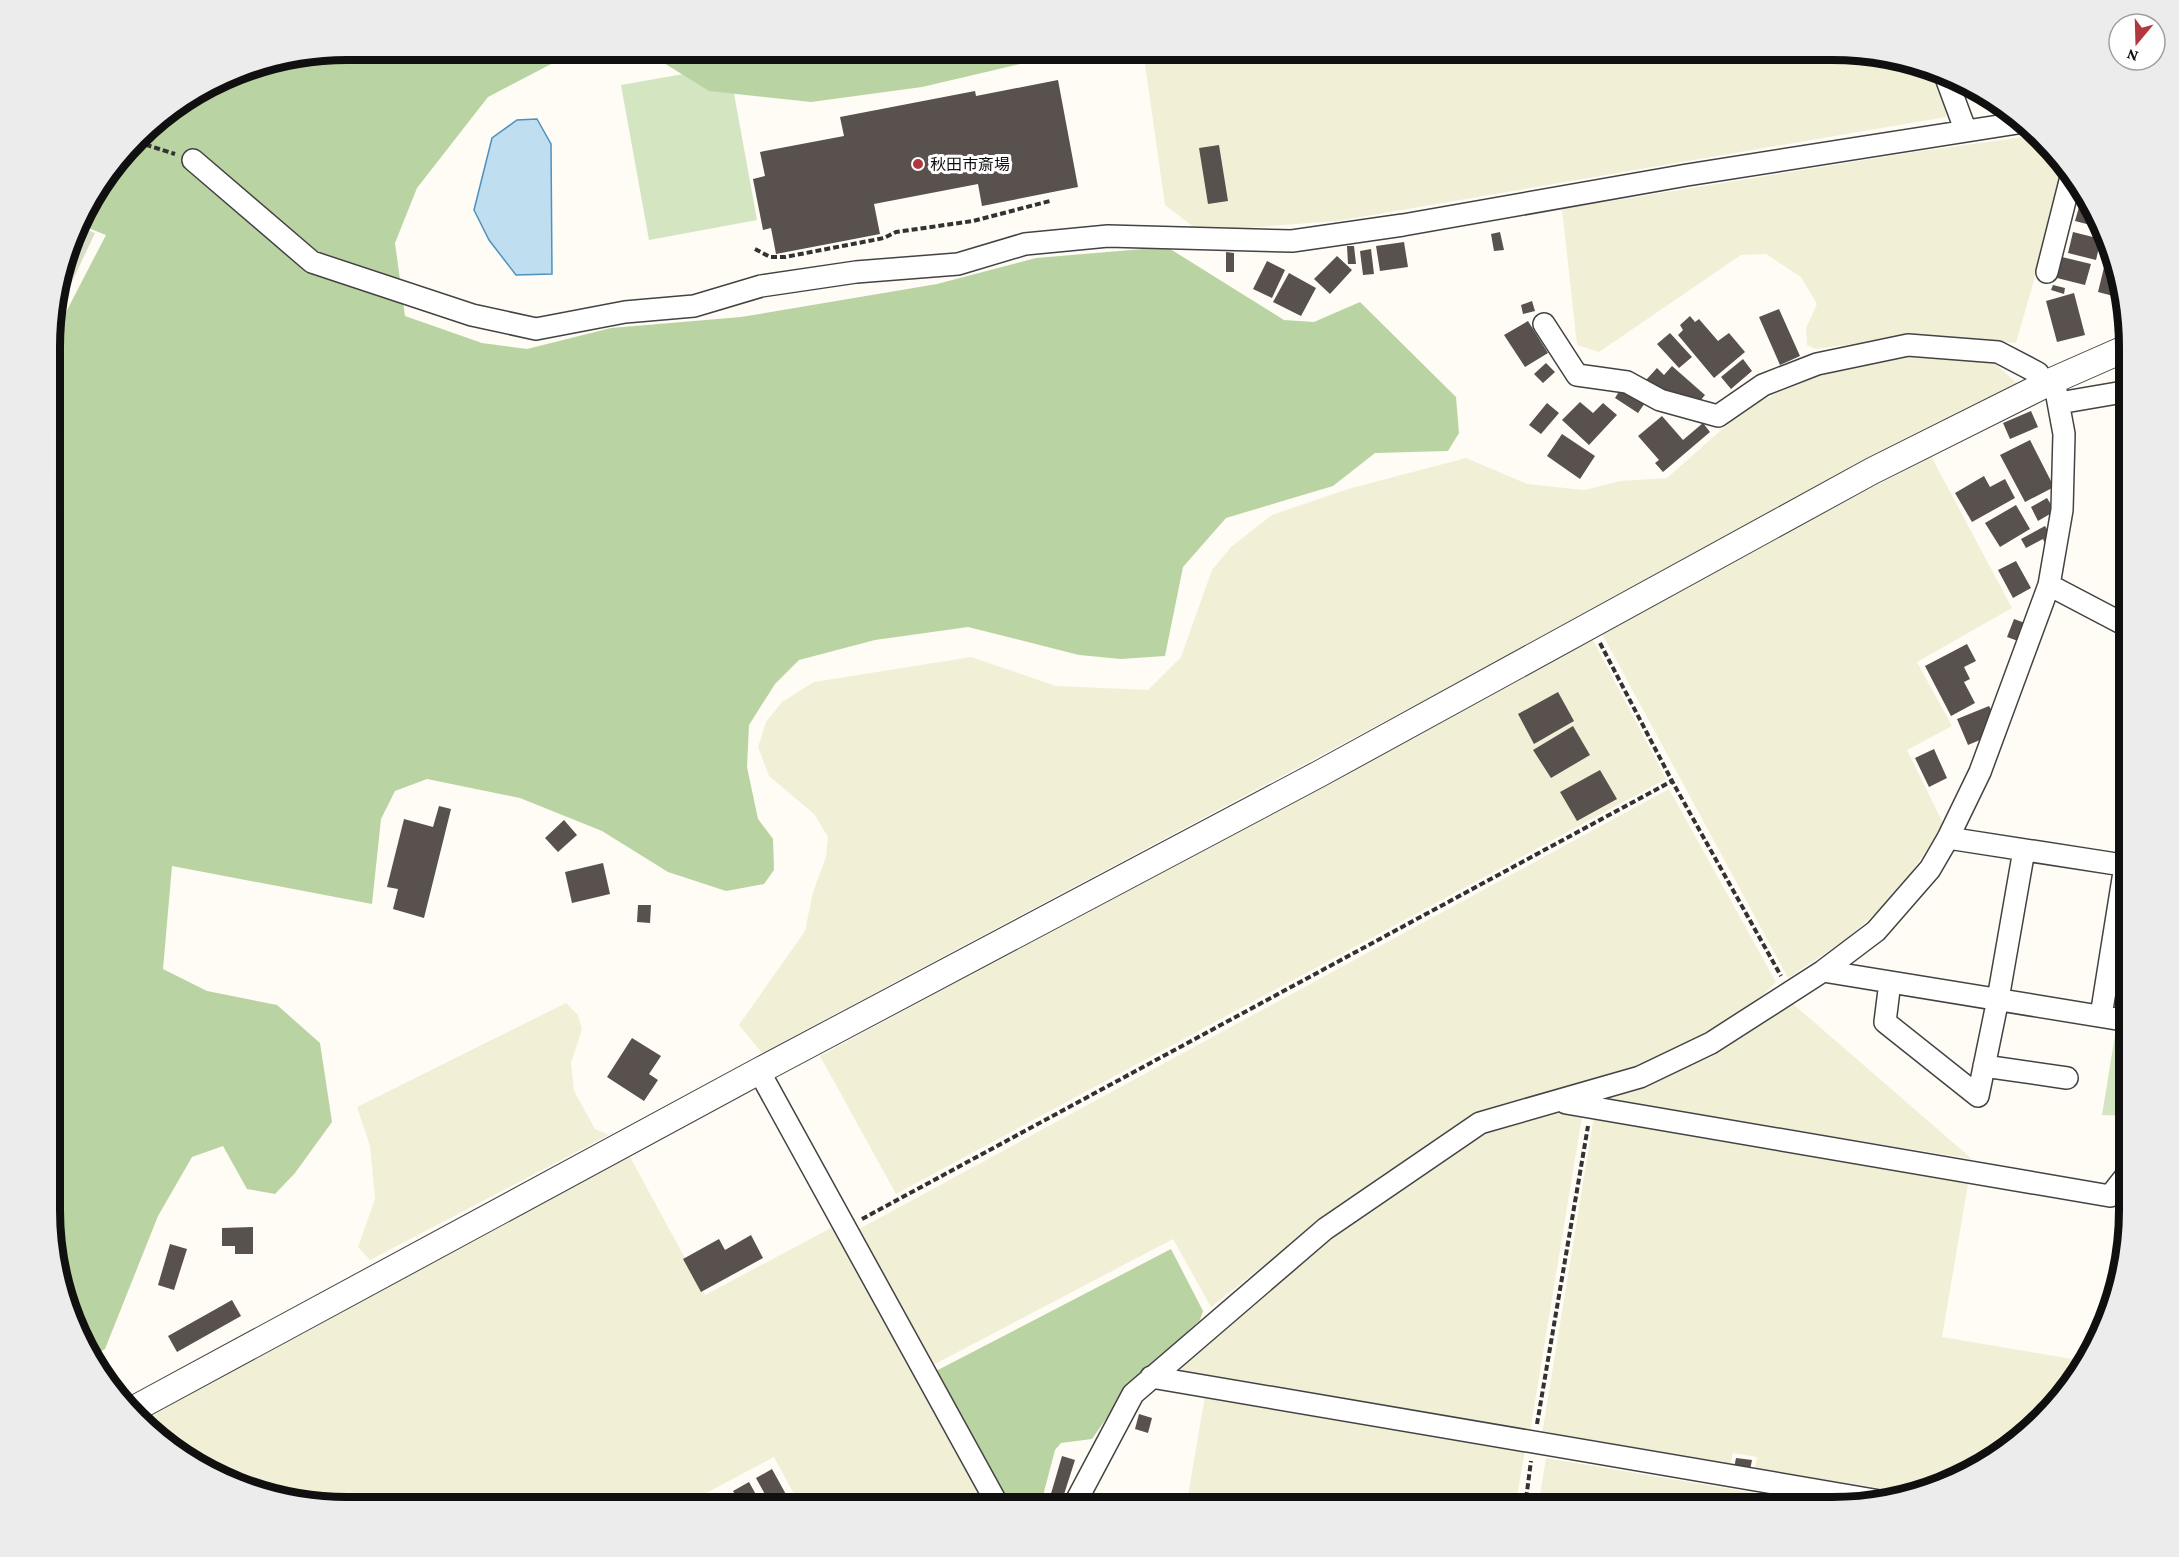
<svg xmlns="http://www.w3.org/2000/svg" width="2179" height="1557" font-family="'Crimson Pro','Noto Sans JP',serif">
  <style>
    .farmland { fill: #f2efd7 }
    .green { fill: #d4e5c1 }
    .forest { fill: #b9d4a2 }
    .cemetery { fill: #d7dfc6 }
    .water { fill: #bfdef0; stroke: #4e92be; stroke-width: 1.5 }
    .building { fill: #58514e }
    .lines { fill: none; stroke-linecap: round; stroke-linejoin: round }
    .minor-casing { stroke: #434343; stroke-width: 24 }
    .tertiary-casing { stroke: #434343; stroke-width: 28 }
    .path { stroke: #323232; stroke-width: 4; stroke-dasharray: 6 3; stroke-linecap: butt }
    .minor { stroke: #fff; stroke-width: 21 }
    .tertiary { stroke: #fff; stroke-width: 26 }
    .poi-dot { fill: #b1383e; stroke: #fff; stroke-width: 2 }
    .labels { text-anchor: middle; stroke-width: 6; stroke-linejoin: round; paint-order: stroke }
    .poi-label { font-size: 16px; fill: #101010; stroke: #fff; text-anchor: start }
    .rim { fill: none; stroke: #101010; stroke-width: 8 }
  </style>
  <rect width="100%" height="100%" fill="#fefcf5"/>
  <!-- farmland -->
  <path class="farmland" d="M1143,50H1851L1929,66L1947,96L1946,117L1337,221L1244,228H1195L1165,205Z
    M2037,135L2067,165L2016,343L1919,335L1816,349L1807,345L1806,328L1817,304L1801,277L1766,254L1741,255L1599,352L1577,345L1562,209L1915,152Z
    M1936,354L1994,363L2018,384L762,1053L739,1025L805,931L813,892L826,857L828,837L814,814L769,776L758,747L766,722L782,702L814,682L971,657L1056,686L1148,690L1181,657L1212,570L1231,547L1272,515L1348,489L1466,458L1527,484L1584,490L1621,481L1667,478L1745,409L1798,382L1869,361Z
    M1931,456L2012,608L1917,662L1952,726L1907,750L1944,825L1894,897L1846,939L1788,978L1601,632Z
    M1592,638L1666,779L896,1194L820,1056Z
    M1669,789L1776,982L1751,1007L1706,1036L1633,1070L1471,1116L1320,1221L1211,1307L1173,1239L933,1365L859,1229Z
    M566,1003L578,1015L582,1029L571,1063L574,1091L595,1129L609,1135L370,1260L358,1247L375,1199L370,1146L357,1107Z
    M1792,1003L1972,1159L1601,1099L1712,1057Z
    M1556,1113L1582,1117L1530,1432L1174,1371L1326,1239L1484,1130Z
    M1594,1116L1969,1178L1942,1337L2084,1361L2068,1391L2013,1446L1964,1477L1916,1494L1755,1468L1757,1457L1733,1453L1730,1465L1542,1434Z
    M629,1155L705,1295L842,1222L996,1507H801L774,1457L680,1507H328L234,1485L166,1446L140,1416Z
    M1205,1396L1525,1451L1515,1507H1186Z
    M1546,1458L1839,1507H1538Z"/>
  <!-- green -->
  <path class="green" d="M729,66L757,220L649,240L621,85Z
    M2116,1029L2129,1031V1116L2102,1115Z"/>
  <!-- forest -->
  <path class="forest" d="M347,50H578L488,97L417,188L395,243L405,316L482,343L527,349L611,328L741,317L937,284L1036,258L1167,247L1284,320L1314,322L1360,302L1456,397L1459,433L1448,451L1375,453L1333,486L1226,518L1183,567L1165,656L1121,659L1079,655L968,627L875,640L799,660L775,684L749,725L747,767L758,819L773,839L774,870L764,884L726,891L668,872L602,831L520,798L427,779L395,791L381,819L372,904L172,866L163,969L207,991L277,1005L320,1043L332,1122L295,1173L275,1194L247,1189L223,1146L192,1157L158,1216L105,1349L89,1358L52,1248V339L106,235L78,224L80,215L151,124L234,72Z
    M643,50H1040L1041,59L922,87L811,102L709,91Z
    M1171,1249L1203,1311L1200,1320L1128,1387L1092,1439L1061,1443L1055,1450L1040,1507H1010L936,1371Z"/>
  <!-- cemetery -->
  <path class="cemetery" d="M77,226L95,233L52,324V309Z"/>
  <!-- water -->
  <path class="water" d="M537,119L551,144L552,274L516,275L489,240L474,210L492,138L517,120Z"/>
  <!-- building -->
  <path class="building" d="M1058,80L1078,187L982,206L978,184L874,204L880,234L776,254L771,228L763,230L753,179L765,176L760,152L844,136L840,117L975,91L976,96Z
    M1957,81L1984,95L1978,102L1955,83Z
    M1219,145L1228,201L1208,204L1199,148Z
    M2081,200L2091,203L2102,228L2075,221Z
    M1500,232L1504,250L1494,251L1491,234Z
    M2073,232L2101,239L2096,260L2068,253Z
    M1404,242L1408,267L1380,271L1376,246Z
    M1347,246H1354L1356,264H1348Z
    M1371,249L1374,274L1363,275L1360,251Z
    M2108,251L2116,280L2121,298L2098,292Z
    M1226,252L1234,253V272H1226Z
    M1337,256L1352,270L1330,294L1314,279Z
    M2062,257L2091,264L2085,285L2057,278Z
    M1267,261L1285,270L1272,298L1253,289Z
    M1289,273L1316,288L1301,316L1273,302Z
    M2053,285L2065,288L2064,294L2051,290Z
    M2074,293L2085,335L2057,342L2046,301Z
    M1532,301L1535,311L1523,314L1521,305Z
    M1779,309L1800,356L1780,365L1759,317Z
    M1690,316L1695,322L1699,319L1718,341L1729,333L1745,352L1714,378L1678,335L1683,330L1680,325Z
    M1528,321L1548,353L1525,367L1504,335Z
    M1670,333L1692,357L1679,368L1657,344Z
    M1743,359L1752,371L1731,389L1721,377Z
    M1546,363L1555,372L1543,383L1534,374Z
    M1672,366L1705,395L1695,407L1667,398L1646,380L1657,368L1664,375Z
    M1623,385L1647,400L1638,413L1615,398Z
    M1580,402L1593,413L1603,403L1617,415L1589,445L1562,420Z
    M1547,403L1559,413L1541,434L1529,425Z
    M2031,411L2038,427L2010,439L2003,423Z
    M1662,416L1683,440L1703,423L1710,432L1663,472L1655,463L1659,460L1638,436Z
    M1562,434L1595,456L1580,479L1547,456Z
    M2030,440L2054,487L2025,502L2000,455Z
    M1984,476L1990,487L2005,479L2015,498L1972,522L1955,493Z
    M2047,498L2055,511L2038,521L2031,507Z
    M2016,505L2030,529L2000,547L1985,523Z
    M2045,526L2050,534L2046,546L2043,539L2026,548L2021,539Z
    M2016,561L2031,588L2013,598L1998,570Z
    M2014,619L2025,623L2018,641L2007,637Z
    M1967,644L1976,661L1964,667L1970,679L1964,682L1975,703L1951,716L1925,666Z
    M1558,692L1574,721L1534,744L1518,714Z
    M1989,706L1992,711L1980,740L1968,745L1957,719Z
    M1573,726L1590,755L1551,778L1533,750Z
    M1934,749L1947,778L1929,787L1915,758Z
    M1600,770L1617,799L1577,821L1560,792Z
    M439,806L451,809L424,918L393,909L398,889L387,887L404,819L433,827Z
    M564,820L577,835L558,852L545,838Z
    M603,863L610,894L572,903L565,872Z
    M638,905H651L650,923L637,922Z
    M632,1038L661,1056L649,1074L658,1080L644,1101L607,1077Z
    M253,1227V1254H235V1246H222V1228Z
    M751,1235L763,1258L701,1292L683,1259L719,1239L725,1250Z
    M170,1244L187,1249L174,1290L158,1285Z
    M232,1300L241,1316L177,1352L168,1336Z
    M1139,1414L1152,1418L1148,1433L1135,1429Z
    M1062,1456L1075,1460L1060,1507L1048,1504Z
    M1736,1458L1752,1460L1750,1470L1734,1468Z
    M772,1469L793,1507H772L756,1478Z
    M749,1482L763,1507H742L733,1491Z
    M1148,1494L1159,1496L1157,1507H1145Z"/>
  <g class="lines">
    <!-- minor casing -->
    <g class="minor-casing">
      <path id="minor" d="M1945,75L1965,129
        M193,160L312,262L472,315L536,329L625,312L694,306L761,286L856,272L958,264L1025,244L1108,236L1292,241L1403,225L1687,175L2024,122
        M2047,272L2072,173
        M1544,324L1577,375L1627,382L1660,400L1718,416L1763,385L1817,364L1908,345L1998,352L2038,373L2044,385
        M2059,403L2129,391
        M2049,585L2129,627
        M1948,838L2129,866
        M1823,971L2129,1021
        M1890,982L1885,1022L1978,1096L1998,999L2024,850
        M2101,1016L2125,866
        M1984,1066L2067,1078
        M759,1071L999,1507
        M1566,1103L2110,1196L2129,1172
        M1151,1377L1880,1501
        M1073,1507L1133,1394L1325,1229L1480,1123L1640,1077L1711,1043L1823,971L1876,931L1930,869L1948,838L1980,772L2049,585L2062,510L2064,434L2054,380"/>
    </g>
    <!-- tertiary casing -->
    <g class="tertiary-casing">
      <path id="tertiary" d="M134,1409L759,1071L1319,774L1872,471L2054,380L2129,347"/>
    </g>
    <!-- path -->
    <path class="path" d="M137,142L175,154
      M755,249L770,257H785L884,238L896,232L973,221L1050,201
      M1600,643L1672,781L1781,976
      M862,1219L1672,781
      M1537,1424L1588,1126
      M1525,1507L1531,1461"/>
    <!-- minor -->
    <use href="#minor" class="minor"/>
    <!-- tertiary -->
    <use href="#tertiary" class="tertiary"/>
  </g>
  <!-- markers -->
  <circle class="poi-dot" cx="918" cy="164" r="6"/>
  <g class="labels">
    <!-- poi labels -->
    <g class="poi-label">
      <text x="930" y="170">秋田市斎場</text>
    </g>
  </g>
  <!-- crop -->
  <path d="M0 0H2179V1557H0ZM347 60H1832A287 287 0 0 1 2119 347V1210A287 287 0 0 1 1832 1497H347A287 287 0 0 1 60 1210V347A287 287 0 0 1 347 60Z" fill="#ececec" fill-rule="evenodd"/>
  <path class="rim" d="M347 60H1832A287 287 0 0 1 2119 347V1210A287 287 0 0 1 1832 1497H347A287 287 0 0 1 60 1210V347A287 287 0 0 1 347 60Z"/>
  <!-- north arrow -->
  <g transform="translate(2137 42) rotate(199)"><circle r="28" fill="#ffffff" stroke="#9f9f9f" stroke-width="1.5"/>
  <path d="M0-4.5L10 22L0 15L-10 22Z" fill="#b1383e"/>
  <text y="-9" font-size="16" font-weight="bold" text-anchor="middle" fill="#101010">N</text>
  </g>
</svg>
